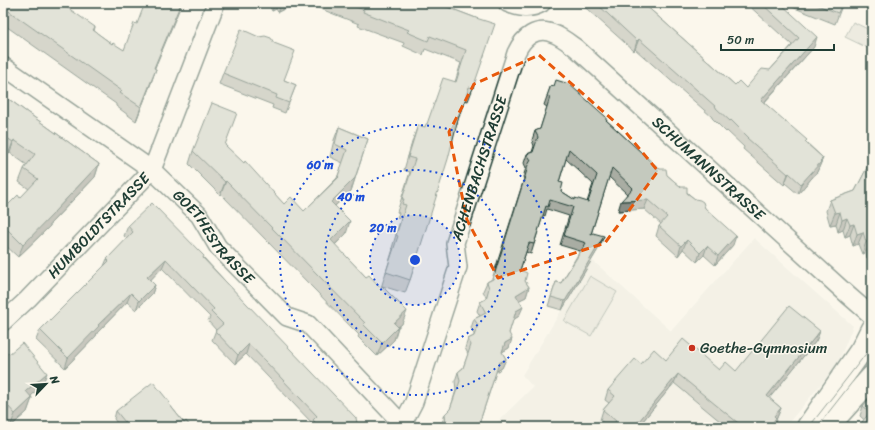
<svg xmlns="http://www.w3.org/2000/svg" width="875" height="430" font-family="Sriracha,sans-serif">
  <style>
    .built { fill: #eae9de }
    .garden { fill: #dbdcd1; stroke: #7d8c82 }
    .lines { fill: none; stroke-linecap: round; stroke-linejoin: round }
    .minor-casing { stroke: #1f3d34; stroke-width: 20 }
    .primary-casing { stroke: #1f3d34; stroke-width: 25 }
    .minor { stroke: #fbf7ec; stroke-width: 17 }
    .primary { stroke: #fbf7ec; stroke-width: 22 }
    .tram { stroke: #1f3d34; stroke-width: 1 }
    .wall { fill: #a9ada3; stroke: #1f3d34; fill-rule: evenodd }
    .shaded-wall { fill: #898d85; stroke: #1f3d34 }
    .building { fill: #c4c9be; stroke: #1f3d34; fill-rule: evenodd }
    .marked { fill: none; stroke: #e8590c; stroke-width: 3; stroke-dasharray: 8 5; stroke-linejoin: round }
    .ring { fill: none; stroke: #1d4ed8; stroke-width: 2; stroke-dasharray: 2 4 }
    .poi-dot { fill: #c8321e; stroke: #fbf7ec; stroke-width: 1.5 }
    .labels { text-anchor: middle; stroke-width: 3; stroke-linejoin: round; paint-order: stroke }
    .street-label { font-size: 15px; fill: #1f3d34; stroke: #fbf7ec }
    .poi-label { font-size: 15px; fill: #1f3d34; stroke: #fbf7ec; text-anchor: start }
    .centre { fill: #1d4ed8; stroke: #fbf7ec; stroke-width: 2 }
    .ring-label { font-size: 12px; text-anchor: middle; font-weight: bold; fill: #1d4ed8; stroke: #fbf7ec; stroke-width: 3; stroke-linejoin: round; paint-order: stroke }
  </style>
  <rect width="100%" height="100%" fill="#fbf7ec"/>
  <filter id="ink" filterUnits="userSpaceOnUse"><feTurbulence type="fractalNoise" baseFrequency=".025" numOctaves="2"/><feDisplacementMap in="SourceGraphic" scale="8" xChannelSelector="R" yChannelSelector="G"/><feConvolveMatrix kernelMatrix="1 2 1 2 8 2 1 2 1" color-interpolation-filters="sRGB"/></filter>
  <g filter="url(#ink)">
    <!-- built -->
    <path class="built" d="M754,238L853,326L837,365L785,427H492L533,387L522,375L592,260L671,331Z"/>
    <!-- garden -->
    <path class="garden" d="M853,22L872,31V50L845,37Z
      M590,276L617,292L591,336L564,321Z"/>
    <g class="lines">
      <!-- minor casing -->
      <g class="minor-casing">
        <g id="minor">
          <path d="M507,3C519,8 530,10 542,3"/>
          <path id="s1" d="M3,66L152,170L199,215L218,247L287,317L308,324L405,427"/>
          <path id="s2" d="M3,322L28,299L152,170L216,3"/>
          <path id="s3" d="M401,427L414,402L458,267L455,243L516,53C523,37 537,26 554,34C562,37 569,43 576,48L849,296L872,316"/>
        </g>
      </g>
      <!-- primary casing -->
      <g class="primary-casing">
        <path id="primary" d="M808,427L862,349L872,329
          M827,427L872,377"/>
      </g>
      <!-- minor -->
      <use href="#minor" class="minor"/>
      <!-- primary -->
      <use href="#primary" class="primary"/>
      <!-- tram -->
      <path class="tram" d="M809,427L872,346
        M817,427L872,357"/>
    </g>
    <!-- wall -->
    <path class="wall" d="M3,3L95,27L94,31L112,44L124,50L137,24L155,69L151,83L136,121L116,106V104L3,24Z
      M261,3H296L278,12L276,9L272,11L268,3L263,6Z
      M307,3H438L442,5L476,18L473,88L468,101L464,100L410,280L405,293L382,286L402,324L398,327L394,340L377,356L358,337L359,335L221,194L220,195L189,164L193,151L225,145L284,204L304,211L337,178L343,163L330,157L334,140L339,127L368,139L351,191L335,206L346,234L335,245L366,277L381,288L393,249L392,248L401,218L397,217L399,213L397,212L410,172L404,170L413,139L418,125L425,127L455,82L461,63L425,49L423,55L403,46L404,43L358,26L359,24L326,11Z
      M582,3H643L735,85L746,88L770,70L792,45L746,3H780L814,47L764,103L806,142L823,158L817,172L798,194L785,183L784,185L743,149L744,147L727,131L726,132L712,118V117L635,49L634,51L587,9L581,7Z
      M782,3H843L835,24Z
      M259,37L284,80L296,85L285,113L272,108L273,105L219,84L223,73Z
      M551,85L606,120L654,164L667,175L705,208L733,245L715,265L704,255L697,262L683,249L678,256L656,236L659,226L661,224L644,209L618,211L627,194L609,177L591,234L600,246L562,310L548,306L556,282L561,283L580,251L560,245L569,216L547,209L545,216L543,215L531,254L526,252L520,270L525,281L529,287L526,297L519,300V316L513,320L509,333V348L502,352L506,359L502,368L496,372L479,424L482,427H442V423L445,414L450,410L456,390L455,381L458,372L463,368L468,354L465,348L468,339L474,336V334L471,328L474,319L480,316L477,311L480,302L486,299V297L483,291L487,282L492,279L524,179L523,177L526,168L524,163L527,154L532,152L534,146L532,140L535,131L540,129L547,107L544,105ZM566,159L593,184L587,202L575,200L561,191L559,182Z
      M3,95L99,164L95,177L50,224V226L18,257L3,243V210L20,198L29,189L19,182L24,169L27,165L10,153L8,155L3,152Z
      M872,158V256L867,258L866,252L862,254L858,244L853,246L850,235L845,237L843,230L838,232L836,224L830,225L826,211L830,200L855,191Z
      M128,226L204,258L358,427H310L312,423L246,354L235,364L212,340L216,330L208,321L210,317L162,268L150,280L155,285L152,294L136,310L127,302L97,333L96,336L65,368L36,340L40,330L104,266L107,259L127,239L124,236Z
      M820,331L816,341L769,398L781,408L773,427H727L674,383L638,427H608L600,420L603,410L609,403L605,400L608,390L641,364L666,360L719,370L736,371Z
      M3,357L42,386L31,396L32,398L27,412L10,427L4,420L3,421Z
      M872,395V427L860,416L863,406Z
      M170,403L169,404L184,423L191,427H120L114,419L116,411Z"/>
    <!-- shaded-wall -->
    <path class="shaded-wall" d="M181,3H182L149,82L154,68Z
      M264,3H268L263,6Z
      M275,3H278L276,9L272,11Z
      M281,3H296L278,12Z
      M817,37L814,47L757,110L761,100Z
      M639,39L635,49L634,51L637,41Z
      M156,69L151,83L136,121L141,107Z
      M14,140L10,153L8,155L13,142Z
      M823,158L817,172L798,194L801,184Z
      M99,164L95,177L50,224V226L18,257L23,245Z
      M789,173L785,183L784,185L788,174Z
      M355,178L351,191L326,214L331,202Z
      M226,181L221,194L220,195L225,182Z
      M648,200L644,209L618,211L621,201Z
      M840,212L836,224L830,225L835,213Z
      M847,218L843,230L838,232L842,220Z
      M350,221L346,234L326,253L331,240Z
      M854,224L850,235L845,237L850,225Z
      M863,232L858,244L853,246L857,234Z
      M604,236L600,246L562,310L565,301Z
      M736,236L733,245L715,265L718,256Z
      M687,240L683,249L678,256L681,246Z
      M870,241L866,252L862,254L866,242Z
      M707,246L704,255L697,262L700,253Z
      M872,246V256L867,258Z
      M166,259L162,268L144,287L147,277Z
      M155,285L152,294L136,310L139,301Z
      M529,287L526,297L512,304L516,295Z
      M131,293L127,302L97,333L96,336L65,368L68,358L98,325Z
      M523,307L519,316L513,320L516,311Z
      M407,311L402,324L398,327L394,340L377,356L382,343L394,323Z
      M820,331L816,341L763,406L767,396Z
      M512,339L509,348L502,352L505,343Z
      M249,344L246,354L235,364L238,355Z
      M506,359L502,368L495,372L499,363Z
      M47,373L42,386L21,405L26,391Z
      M678,374L674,383L638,427H634Z
      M32,398L27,412L10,427L15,414Z
      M9,407L4,420L3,421V411Z
      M781,408L773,427H769L774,416Z"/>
    <!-- building -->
    <path class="building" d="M3,3H61L95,27L93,30L112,44L113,43L124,50L134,23L137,24L145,3H181L154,68L156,69L141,107L120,93L122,91L3,7Z
      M345,3H438L442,5L476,18L495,24L473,88L469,87L458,119L448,159L410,280L386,272L398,236L396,235L406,205L402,204L404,199H402L415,159L408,157L418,125L425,127L426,124H427L443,78L456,82L466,50L430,36L428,41L407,32L409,30L363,12L364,10Z
      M596,3H643L735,85L739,81L746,88L762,69L770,70L799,38L761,3H780L817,37L761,100L807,140L805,142L823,158L820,161L821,162L801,184L789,173L788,174L747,138L748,137L731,120L730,121L716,108V107L689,83L639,39L637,41Z
      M812,3H842L838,13Z
      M241,29L259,37L265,36L271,38L274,43L295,51L284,80L296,85L289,103L276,98L277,95L223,73Z
      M556,80L569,84L606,117V120L654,164L660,169H666L667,175L681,187H687V193L695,199L700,200L703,202L705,208L736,236L718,256L707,246L700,253L687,240L681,246L659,226L667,217L648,200L621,201L633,188L612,168L591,234L593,233L604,236L565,301L551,297L556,282L561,283L586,243L564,236L573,207L550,200L548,207L546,206L534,244L529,243L520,270L527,273L525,281L529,287L516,295L523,307L516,311L509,333L512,339L505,343L502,352L506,359L499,363L479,424L482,427H451L446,423L445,414L450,409L460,381L458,372L463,368L471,345L468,339L474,336L478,325L474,319L486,313L480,302L486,299L489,288L487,282L493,279L527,170V167L531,160L527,154L533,152L538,137L535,131L540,129L550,97L547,96L551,85L554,86ZM569,149L597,175L588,202L575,198V200L561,191L563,183L559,182Z
      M3,95L99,164L54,212V213L23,245L3,225V210L18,195L20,198L38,179L24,169L35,154L14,140L13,142L4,136L3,137Z
      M212,103L237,113L225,145L244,163L245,161L284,204L291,197L304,211L339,177L338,176L347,150L335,144L339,127L368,139L355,178L331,202L350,221L331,240L366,277L369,275L381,288L382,286L407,311L394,323L398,327L382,343L363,324L365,323L226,181L225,182L193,151Z
      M872,158V246L870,241L866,242L863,232L857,234L854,224L850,225L847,218L842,220L840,212L835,213L830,200L855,191Z
      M152,203L204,256L203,258L356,418L358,427H320L313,420L317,416L249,344L238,355L215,331L223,324L211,312L214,309L166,259L147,277L155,285L139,301L131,293L98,325L99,326L68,358L40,330L109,261L107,259L133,232L128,226Z
      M789,306L820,331L767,396L781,408L774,416L776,418L769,427H745L743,426V427L678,374L634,427H612L616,421L603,410L615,396L608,390L635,359L641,364L654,349L666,360L683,339L719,370L726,362L736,371Z
      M22,343L47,373L26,391L32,398L15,414L9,407L3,411V357L8,352L9,354Z
      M153,382L170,403L169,404L184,423L186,421L191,427H129L116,411Z
      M872,395V427H858L870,412L863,406Z"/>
  </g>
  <!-- marked area -->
  <path d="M0 0H875V430H0ZM539,55L623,129L658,171L605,243L498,278L467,220L449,132L474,84Z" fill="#fbf7ec" fill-opacity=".55" fill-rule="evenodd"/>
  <path class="marked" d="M539,55L623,129L658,171L605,243L498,278L467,220L449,132L474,84Z"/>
  <!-- distance rings -->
  <circle cx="415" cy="260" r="45" fill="#1d4ed8" fill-opacity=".12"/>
  <g class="ring">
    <circle cx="415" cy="260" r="45"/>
    <circle cx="415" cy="260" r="90"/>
    <circle cx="415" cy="260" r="135"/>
  </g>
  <!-- markers -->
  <circle class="poi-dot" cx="692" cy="348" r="4"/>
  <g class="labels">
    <!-- street labels -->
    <g class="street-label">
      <text dy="5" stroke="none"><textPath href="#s3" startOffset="273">ACHENBACHSTRASSE</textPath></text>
      <text dy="5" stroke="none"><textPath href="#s3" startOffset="647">SCHUMANNSTRASSE</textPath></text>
      <text dy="5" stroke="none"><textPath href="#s2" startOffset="136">HUMBOLDTSTRASSE</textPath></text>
      <text dy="5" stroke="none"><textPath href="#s1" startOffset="273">GOETHESTRASSE</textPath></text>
    </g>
    <!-- poi labels -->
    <g class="poi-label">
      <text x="700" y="353">Goethe-Gymnasium</text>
    </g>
  </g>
  <circle cx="415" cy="260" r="6" class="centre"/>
  <g class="ring-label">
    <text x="320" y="169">60 m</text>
    <text x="351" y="201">40 m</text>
    <text x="383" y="232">20 m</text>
  </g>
  <!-- margin -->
  <rect width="875" height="430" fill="none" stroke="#fbf7ec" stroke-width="16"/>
  <rect x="8" y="8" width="859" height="414" fill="none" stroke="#1f3d34" stroke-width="1.5" filter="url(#ink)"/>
  <!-- north arrow -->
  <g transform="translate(46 384) rotate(65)" stroke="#fbf7ec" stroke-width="3" paint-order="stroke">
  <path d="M0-3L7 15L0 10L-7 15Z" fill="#1f3d34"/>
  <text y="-6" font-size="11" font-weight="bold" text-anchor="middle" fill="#1f3d34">N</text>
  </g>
  <!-- scale -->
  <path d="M721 44v6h113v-6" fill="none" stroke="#1f3d34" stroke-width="2"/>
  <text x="727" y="44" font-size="12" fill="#1f3d34" stroke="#fbf7ec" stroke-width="3" paint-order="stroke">50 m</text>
</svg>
